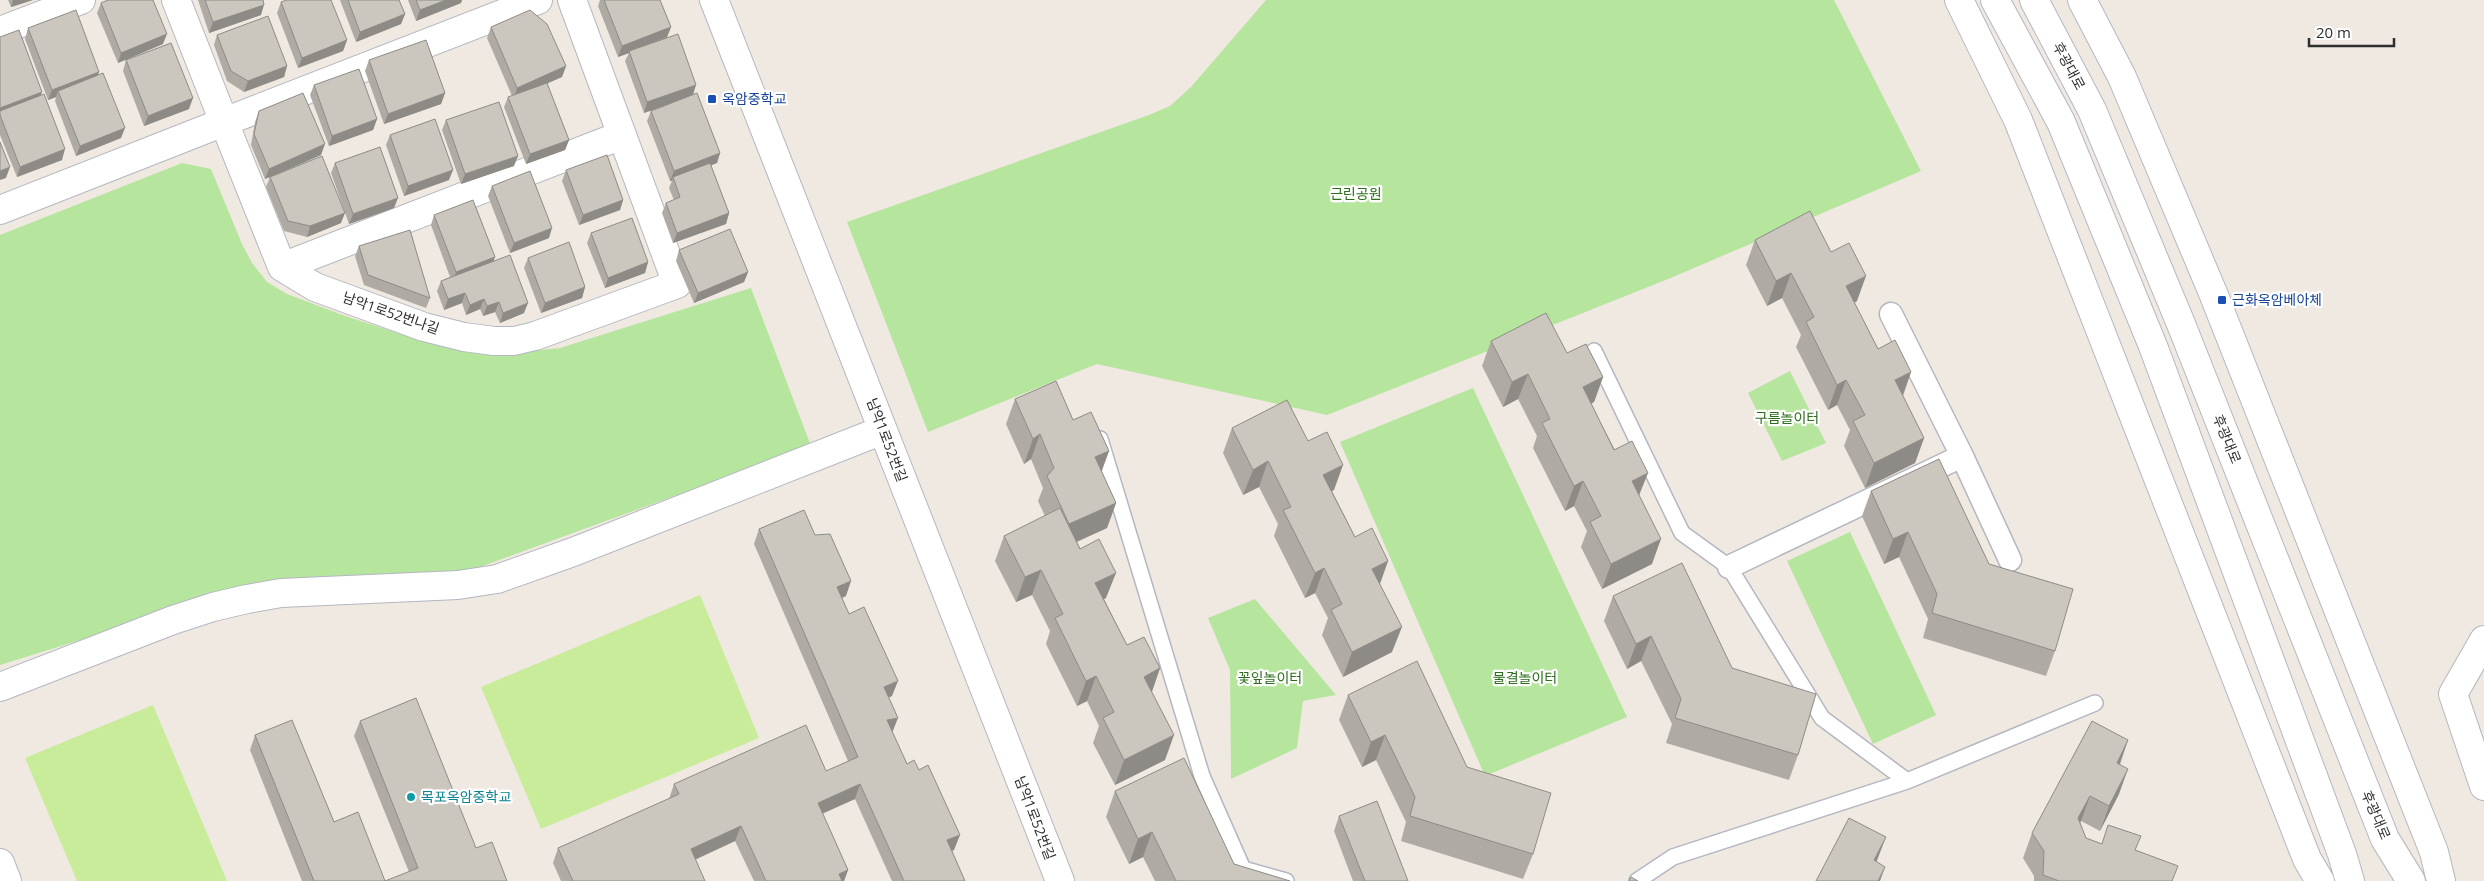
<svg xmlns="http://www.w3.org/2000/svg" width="2484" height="881" font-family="'Open Sans','Noto Sans KR',sans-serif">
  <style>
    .green { fill: #b6e59e }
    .pitch { fill: #c9ec9a }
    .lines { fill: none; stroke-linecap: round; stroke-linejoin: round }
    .service-casing { stroke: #b4b7c1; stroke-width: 18 }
    .pedestrian-casing { stroke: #b4b7c1; stroke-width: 25 }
    .minor-casing { stroke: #b4b7c1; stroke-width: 30 }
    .tertiary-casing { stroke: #b4b7c1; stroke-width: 30 }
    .service { stroke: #fff; stroke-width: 15 }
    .pedestrian { stroke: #fff; stroke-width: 22 }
    .minor { stroke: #fff; stroke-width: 28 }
    .tertiary { stroke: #fff; stroke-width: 28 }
    .wall { fill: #afaba4 }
    .shaded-wall { fill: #8e8b86 }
    .building { fill: #cbc7bf; stroke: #8e8b86 }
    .transit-dot { fill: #1a4fb4; stroke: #fff; stroke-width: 2 }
    .culture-dot { fill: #0f9aa8; stroke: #fff; stroke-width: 2 }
    .labels { text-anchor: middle; stroke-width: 4.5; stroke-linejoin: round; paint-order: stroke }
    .street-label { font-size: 14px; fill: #2e2e2e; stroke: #fff }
    .transit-label { font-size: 14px; fill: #164399; stroke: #fff; text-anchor: start }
    .park-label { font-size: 14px; fill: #2c6e1b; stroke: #fff }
    .culture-label { font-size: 14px; fill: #0d838f; stroke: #fff; text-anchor: start }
  </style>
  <rect width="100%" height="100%" fill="#efe9e1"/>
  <!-- green -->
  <path class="green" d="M1266,0H1834L1921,171L1673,277L1327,415L1097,364L928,432L847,222L1149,115L1170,106L1191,87Z
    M182,163L211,169L242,244L252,263L267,282L287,294L345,316L435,345L471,353H508L560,348L751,288L811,446L461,574L225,595L0,665V235Z
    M1790,371L1826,443L1782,461L1748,393Z
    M1473,388L1627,717L1485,776L1340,442Z
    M1850,532L1936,715L1873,744L1787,561Z
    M1255,599L1336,695L1303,701L1297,748L1231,779L1230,670L1208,618Z"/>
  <!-- pitch -->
  <path class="pitch" d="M700,595L759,738L541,829L481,687Z
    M153,705L227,881H77L25,758Z"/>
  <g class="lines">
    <!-- service casing -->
    <g class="service-casing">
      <path id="service" d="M1594,351L1682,533L1729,567L1822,718L1907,781
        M1100,439L1202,776L1243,869L1286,881
        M1637,881L1673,857L1907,781L2095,703"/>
    </g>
    <!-- pedestrian casing -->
    <g class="pedestrian-casing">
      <path id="pedestrian" d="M1891,314L1962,456
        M1729,567L1962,456L2010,560"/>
    </g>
    <!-- minor casing -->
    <g class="minor-casing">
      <path id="minor" d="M176,0L224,122L538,0
        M714,0L1060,881
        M0,31L81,0
        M0,210L224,122L282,267L315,287L424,327L464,337L494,341H514L535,336L677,284L572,0
        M282,267L622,135
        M2484,640L2453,694L2484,786
        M0,687L173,620L213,607L247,599L281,593L458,585L497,579L573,552L883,430
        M0,863L7,881"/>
    </g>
    <!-- tertiary casing -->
    <g class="tertiary-casing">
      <path id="tertiary" d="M1959,0L2018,120L2307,859L2320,881
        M1995,0L2061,122L2153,346L2342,854L2350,881
        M2034,0L2092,110L2181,324L2385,839L2411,881
        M2082,0L2122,77L2213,293L2434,852L2441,881"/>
    </g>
    <!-- service -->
    <use href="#service" class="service"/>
    <!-- pedestrian -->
    <use href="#pedestrian" class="pedestrian"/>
    <!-- minor -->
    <use href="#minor" class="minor"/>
    <!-- tertiary -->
    <use href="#tertiary" class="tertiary"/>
  </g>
  <!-- wall -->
  <path class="wall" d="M8,0H33L11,7Z
    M198,0H263L261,15L209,33Z
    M340,0H399L405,14L401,24L356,42Z
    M408,0H462L461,3L416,21Z
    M600,0H660L671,27L667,37L720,153L717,163L711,165L729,213L726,224L673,243L662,213L666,203L674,200L669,188L672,181H670L647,121L651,111L667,105L644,113L625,61L629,53L618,57L598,6Z
    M281,2L347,40L343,51L298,68L277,13Z
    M101,3L163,44L118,63L97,13Z
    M491,27L566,66L562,77L547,83L569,140L565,150L526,164L504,107L508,97L512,96L487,38Z
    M28,28L98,75L121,138L76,156L55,101L56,97L48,100L25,39Z
    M217,35L287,66L284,77L244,92L227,81L214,45Z
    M0,37L41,96L62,160L17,177L0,135Z
    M126,60L189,109L144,126L123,71Z
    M369,60L445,93L441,104L384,124L365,71Z
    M314,85L377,119L373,130L329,146L310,95Z
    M259,111L321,155L280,173L341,223L307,237L284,231L266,187L270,177L265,179L251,145L255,122Z
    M446,120L514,166L461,184L442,130Z
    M390,135L449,180L404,196L386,145Z
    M335,163L394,208L349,224L331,173Z
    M566,170L623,200L620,210L579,225L562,181Z
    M492,186L549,238L510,253L488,196Z
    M434,215L495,257L493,261L524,313L500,323L495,312L483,316L480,309L466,315L462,303L444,310L437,291L441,281L450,277L431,225Z
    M591,233L648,262L645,273L605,288L587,243Z
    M1755,240L1831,252L1857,301L1854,303L1878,349L1911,372L1903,396L1924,438L1915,463L1865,488L1844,446L1850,430L1837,405L1828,410L1796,347L1801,335L1782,298L1767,306L1746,265Z
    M359,246L430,298L426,308L364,285L355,256Z
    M679,250L748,272L744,282L694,303L676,261Z
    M528,258L585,287L582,298L541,313L524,268Z
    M1491,341L1567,353L1603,377L1594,402L1591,404L1639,496L1652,564L1602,589L1581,547L1587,531L1574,506L1565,511L1533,448L1537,436L1518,399L1503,407L1482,366Z
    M1015,399L1073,420L1109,451L1101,471L1116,503L1107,528L1077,542L1106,598L1104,599L1127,645L1160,668L1152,692L1165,760L1115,785L1093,743L1099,726L1087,701L1077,706L1046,644L1050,631L1032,595L1016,602L995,561L1004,536L1045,516L1038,501L1043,488L1031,459L1024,464L1006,424Z
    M1232,428L1308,441L1334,490L1332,491L1355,537L1388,561L1380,584L1392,652L1343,677L1322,635L1328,618L1315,593L1305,598L1274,536L1278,524L1259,487L1243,495L1223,453Z
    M1871,491L1989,564L2055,651L2046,676L1923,638L1928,619L1899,557L1884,564L1862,516Z
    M759,529L815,535L846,596L842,598L849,614L892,696L888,697L892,732L907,764L954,850L952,851L965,881H892L855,799L822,814L848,870L844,881H754L735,841L695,860L705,881H561L553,863L558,848L669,799L674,784L826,771L848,761L754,544Z
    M1613,596L1732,668L1798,755L1789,780L1666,743L1672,724L1641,661L1627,669L1604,621Z
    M1348,695L1467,767L1533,854L1523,879L1401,841L1406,822L1376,760L1362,767L1339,720Z
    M360,721L476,848L409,872L354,736Z
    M255,735L334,822L385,881H302L250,750Z
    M2128,740L2120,765L2119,794L2100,831L2081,821L2080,822L2086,838L2102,844L2136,850L2172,881H2034V876L2023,858L2032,833Z
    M1115,791L1234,864L1290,881H1155L1143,857L1129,864L1106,817Z
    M1339,816L1408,881H1353L1334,831Z"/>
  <!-- shaded-wall -->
  <path class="shaded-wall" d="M13,0H33L11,7Z
    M446,0H462L461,3L416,21L420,10Z
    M264,5L261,15L209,33L213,22Z
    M405,14L401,24L356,42L360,32Z
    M671,27L667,37L629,51V53L618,57L622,46Z
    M167,34L163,44L118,63L121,53Z
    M347,40L343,51L298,68L302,58Z
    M287,66L284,77L244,92L248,81Z
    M566,66L562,77L514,98L517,88Z
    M99,72L96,82L58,91L56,97L48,100L52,90Z
    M696,85L693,95L644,113L647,102Z
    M42,92L38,102L0,115V108Z
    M445,93L441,104L384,124L388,114Z
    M193,98L189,109L144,126L148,116Z
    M377,119L373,130L329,146L332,136Z
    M125,128L121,138L76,156L80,146Z
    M569,140L565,150L526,164L530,154Z
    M325,144L321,155L265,179L269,169Z
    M65,149L62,160L17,177L20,167Z
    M720,153L717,163L674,180L673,177L672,181H670L674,171Z
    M518,156L514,166L461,184L465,174Z
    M10,167L6,178L0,180V171Z
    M453,170L449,180L404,196L408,186Z
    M398,198L394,208L349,224L353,214Z
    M623,200L620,210L579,225L583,215Z
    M345,213L341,223L307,237L310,226Z
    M729,213L726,224L673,243L677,233Z
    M552,228L549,238L510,253L514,243Z
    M495,257L491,268L452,283L456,272Z
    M648,262L645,273L605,288L608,278Z
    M748,272L744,282L694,303L698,293Z
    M1791,273L1782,298L1767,306L1776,281Z
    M1866,276L1857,301L1837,311L1846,286Z
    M585,287L582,298L541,313L545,303Z
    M465,293L462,303L444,310L448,299Z
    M484,299L480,309L466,315L470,305Z
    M499,302L495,312L483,316L487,306Z
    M528,303L524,313L500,323L503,313Z
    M1911,372L1902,397L1895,380Z
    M1528,374L1518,399L1503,407L1512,382Z
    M1603,377L1594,402L1574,412L1583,387Z
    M1846,380L1837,405L1828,410L1837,385Z
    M1040,434L1031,459L1024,464L1033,439Z
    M1924,438L1915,463L1865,488L1874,463Z
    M1109,451L1100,476L1095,457Z
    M1268,461L1259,487L1243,495L1253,470Z
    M1343,465L1334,490L1314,500L1323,475Z
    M1648,473L1638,498L1632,481Z
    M1583,481L1574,506L1565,511L1574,486Z
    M1116,503L1107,528L1060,549L1069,524Z
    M1908,532L1899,557L1884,564L1893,539Z
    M1661,539L1652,564L1602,589L1611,564Z
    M1388,561L1379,586L1372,569Z
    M1324,568L1315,593L1305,598L1315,573Z
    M1041,570L1032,595L1016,602L1025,577Z
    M1116,573L1106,598L1086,608L1095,583Z
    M851,581L846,596L832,602L837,587Z
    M1402,627L1392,652L1343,677L1352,652Z
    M1651,636L1641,661L1627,669L1636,644Z
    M1160,668L1151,694L1144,677Z
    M1096,676L1087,701L1077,706L1086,681Z
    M898,681L892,696L878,702L884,687Z
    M898,718L892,733L887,720Z
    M1174,735L1165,760L1115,785L1124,760Z
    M1385,735L1376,760L1362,767L1371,742Z
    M2128,740L2119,765L2117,763Z
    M2128,769L2119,794L2100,831L2109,806Z
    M860,784L855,799L812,818L818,803Z
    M2090,796L2081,821L2069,843L2078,818Z
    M741,826L735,841L685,864L691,849Z
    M1152,832L1143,857L1129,864L1138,839Z
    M960,835L954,850L942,855L947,840Z
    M1886,837L1876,863L1874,860Z
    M1885,867L1880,881H1878Z
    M848,870L844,881H836L839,874Z"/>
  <!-- building -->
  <path class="building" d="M108,0H153L167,34L121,53L101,3Z
    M205,0H263L264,5L213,22Z
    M287,0H331L347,40L302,58L281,2Z
    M348,0H399L405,14L360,32Z
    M416,0H446L420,10Z
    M604,0H660L671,27L622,46Z
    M76,10L99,72L52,90L28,28Z
    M530,10L547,24L566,66L517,88L491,27Z
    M268,16L287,66L248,81L231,71L217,35Z
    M19,30L42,92L0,108V37Z
    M678,34L696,85L647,102L629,51Z
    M426,40L445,93L388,114L369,60Z
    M171,43L193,98L148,116L126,60Z
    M359,69L377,119L332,136L314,85Z
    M103,73L125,128L80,146L58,91Z
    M547,83L569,140L530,154L508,97Z
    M303,93L325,144L269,169L254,134L259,111Z
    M697,93L720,153L674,171L651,111Z
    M44,94L65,149L20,167L0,115V111Z
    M499,102L518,156L465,174L446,120Z
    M435,119L453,170L408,186L390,135Z
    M0,142L10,167L0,171Z
    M380,147L398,198L353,214L335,163Z
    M607,155L623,200L583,215L566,170Z
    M322,156L345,213L310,226L288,221L270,177Z
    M710,163L729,213L677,233L666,203L680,197L673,177Z
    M530,171L552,228L514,243L492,186Z
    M473,200L495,257L456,272L434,215Z
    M1810,211L1831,252L1849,243L1866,276L1846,286L1878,349L1895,340L1911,372L1895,380L1924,438L1874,463L1853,421L1865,415L1846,380L1837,385L1806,322L1814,317L1791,273L1776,281L1755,240Z
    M632,218L648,262L608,278L591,233Z
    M730,229L748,272L698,293L679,250Z
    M410,230L430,298L368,275L359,246Z
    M569,242L585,287L545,303L528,258Z
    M510,255L528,303L503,313L499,302L487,306L484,299L470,305L465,293L448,299L441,281Z
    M1546,313L1567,353L1586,344L1603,377L1583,387L1614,450L1632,441L1648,473L1632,481L1661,539L1611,564L1590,522L1601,516L1583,481L1574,486L1542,423L1550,419L1528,374L1512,382L1491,341Z
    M1056,381L1073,420L1091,412L1109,451L1095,457L1116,503L1069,524L1047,476L1054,468L1040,434L1033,439L1015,399Z
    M1287,400L1308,441L1327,432L1343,465L1323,475L1355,537L1372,528L1388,561L1372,569L1402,627L1352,652L1331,610L1342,604L1324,568L1315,573L1283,510L1291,507L1268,461L1253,470L1232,428Z
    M1939,459L1989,564L2073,589L2055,651L1932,613L1937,594L1908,532L1893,539L1871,491Z
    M1060,508L1080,549L1099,539L1116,573L1095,583L1127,645L1144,637L1160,668L1144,677L1174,735L1124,760L1103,718L1114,712L1096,676L1086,681L1055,618L1063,614L1041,570L1025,577L1004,536Z
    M804,510L815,535L830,534L851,581L837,587L849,614L864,607L898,681L884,687L898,718L887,720L907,764L914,760L919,770L928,765L960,835L947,840L965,881H904L860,784L818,803L848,870L839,874L842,881H766L741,826L691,849L705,881H573L558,848L679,794L674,784L806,725L826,771L858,757L759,529Z
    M1682,563L1732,668L1816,694L1798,755L1675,718L1681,699L1651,636L1636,644L1613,596Z
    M1417,661L1467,767L1551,793L1533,854L1410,816L1415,797L1385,735L1371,742L1348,695Z
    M416,698L476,848L492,842L507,881H385L418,868L360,721Z
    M292,720L334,822L358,812L385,881H314L255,735Z
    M2092,721L2128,740L2117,763L2128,769L2109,806L2090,796L2078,818L2086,838L2102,844L2108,825L2141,836L2135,850L2178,866L2172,881H2059L2043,875L2044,851L2032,833Z
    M1184,758L1234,864L1290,881H1176L1152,832L1138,839L1115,791Z
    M1377,801L1408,881H1365L1339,816Z
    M1849,818L1886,837L1874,860L1885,867L1878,881H1816Z
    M1631,877L1638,881H1629Z"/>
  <!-- markers -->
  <g class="transit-dot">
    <rect x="707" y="94" width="10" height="10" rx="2.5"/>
    <rect x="2217" y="295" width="10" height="10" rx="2.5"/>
  </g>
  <circle class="culture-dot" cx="411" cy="797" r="5"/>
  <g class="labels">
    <!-- street labels -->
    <g class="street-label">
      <text transform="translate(2069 66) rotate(62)" y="5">후광대로</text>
      <text transform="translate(391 313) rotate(19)" y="5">남악1로52번나길</text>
      <text transform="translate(2227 439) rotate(68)" y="5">후광대로</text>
      <text transform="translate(887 440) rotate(69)" y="5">남악1로52번길</text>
      <text transform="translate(2376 815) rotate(67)" y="5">후광대로</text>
      <text transform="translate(1035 818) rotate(69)" y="5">남악1로52번길</text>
    </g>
    <!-- transit labels -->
    <g class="transit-label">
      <text x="722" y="104">옥암중학교</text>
      <text x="2232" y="305">근화옥암베아체</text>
    </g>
    <!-- park labels -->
    <g class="park-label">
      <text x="1356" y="199">근린공원</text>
      <text x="1787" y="423">구름놀이터</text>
      <text x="1270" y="683">꽃잎놀이터</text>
      <text x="1525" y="683">물결놀이터</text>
    </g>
    <!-- culture labels -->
    <g class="culture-label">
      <text x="421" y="802">목포옥암중학교</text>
    </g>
  </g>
  <!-- scale -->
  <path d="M2309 38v8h85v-8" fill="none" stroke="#2e2e2e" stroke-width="2.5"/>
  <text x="2316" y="38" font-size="15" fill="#2e2e2e" stroke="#ffffff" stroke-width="4" paint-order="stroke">20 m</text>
</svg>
